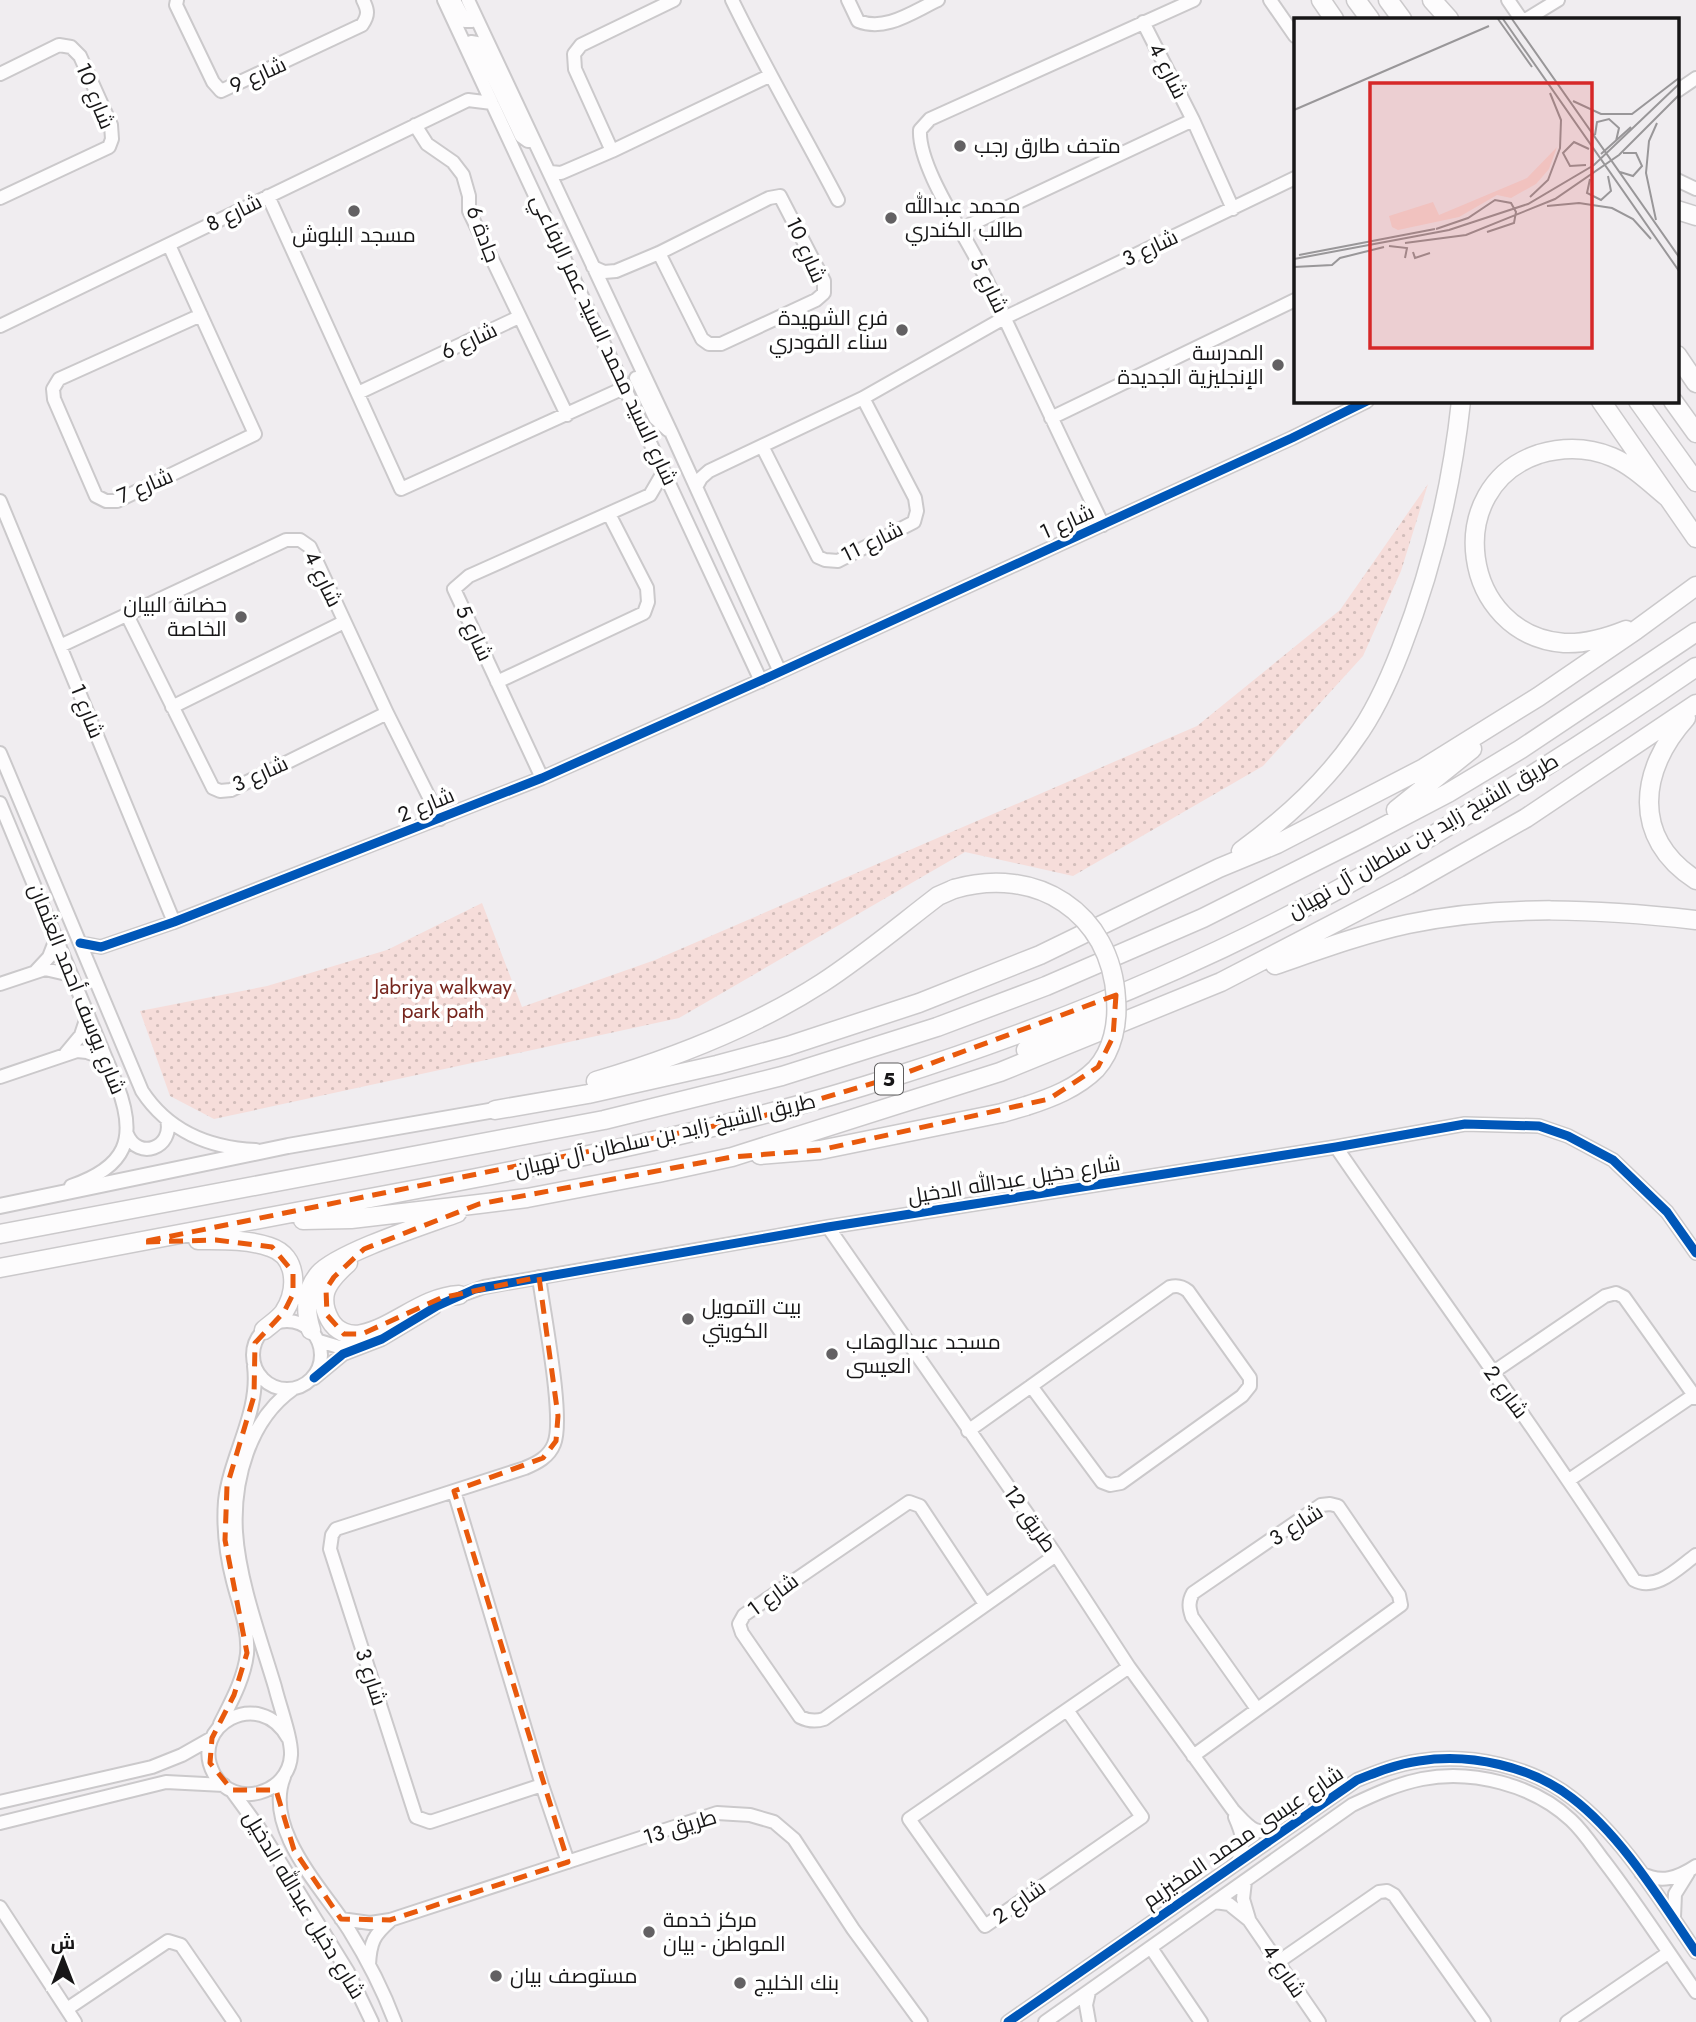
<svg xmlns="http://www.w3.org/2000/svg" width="1696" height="2022" font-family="Jost,Cairo,sans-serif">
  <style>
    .park { fill: url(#park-dots) }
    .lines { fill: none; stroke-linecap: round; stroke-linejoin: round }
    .minor-casing { stroke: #cbc9cb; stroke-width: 16 }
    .major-casing { stroke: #cbc9cb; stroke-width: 18 }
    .highway-casing { stroke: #cbc9cb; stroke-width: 21 }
    .minor { stroke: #fdfcfd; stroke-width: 12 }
    .major { stroke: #fdfcfd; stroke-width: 14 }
    .highway { stroke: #fdfcfd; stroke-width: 18 }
    .highway-bridge-casing { stroke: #cbc9cb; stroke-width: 21; stroke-linecap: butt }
    .highway-bridge { stroke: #fdfcfd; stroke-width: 18 }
    .cycleway-casing { stroke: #fff; stroke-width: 13 }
    .cycleway { stroke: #0057b8; stroke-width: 9 }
    .marked { fill: none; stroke: #e8590c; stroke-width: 5; stroke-dasharray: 14 9; stroke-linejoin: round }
    .poi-dot { fill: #636163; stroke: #fff; stroke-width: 2.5 }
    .labels { text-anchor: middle; stroke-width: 7; stroke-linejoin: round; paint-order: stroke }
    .shield { fill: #fff; stroke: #5d5c5d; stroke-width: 2 }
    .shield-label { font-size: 19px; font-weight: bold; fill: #171617 }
    .street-label { font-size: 21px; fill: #171617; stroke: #fff }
    .poi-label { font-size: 21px; fill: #171617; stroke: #fff; text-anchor: start }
    .park-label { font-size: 21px; fill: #76261e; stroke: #fff }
    .inset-road { fill: none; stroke: #999799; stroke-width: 2 }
    .view { fill: #d62828; fill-opacity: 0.15; stroke: #d62828; stroke-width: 3.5 }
    .inset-edge { fill: none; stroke: #171617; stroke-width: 3.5 }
  </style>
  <defs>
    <pattern id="park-dots" width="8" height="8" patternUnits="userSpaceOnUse" patternTransform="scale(1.75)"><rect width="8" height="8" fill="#f6ddda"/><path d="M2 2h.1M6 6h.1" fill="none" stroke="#d2bdba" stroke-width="1.8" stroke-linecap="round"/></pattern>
  </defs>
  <rect width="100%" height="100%" fill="#f0edf0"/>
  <!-- park -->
  <path class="park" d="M1428,484L1401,571L1363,656L1263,766L1073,876L965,852L679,1018L214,1119L170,1096L140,1011L267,986L387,950L482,903L522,1007L655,960L1197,726L1340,610Z"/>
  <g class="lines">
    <!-- minor casing -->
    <g class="minor-casing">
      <path id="minor" d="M177,0L176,5L213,82L221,91L362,25C369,15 368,10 363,0
        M444,0L761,681
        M454,0L465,21H472L475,15
        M468,0L671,432L780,672
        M732,0C765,68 803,133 838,200
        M848,0L858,21C886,32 912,12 938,0
        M1270,0L1295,36
        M1508,0L1521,19
        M1527,19L1558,0
        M1143,22L1193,120L1233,209
        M467,48L471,42L477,43L521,136L528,141H534
        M0,74L59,45L71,47L80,56L111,125L112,139L109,147L0,198
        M1677,91L1696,78
        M415,125L427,144L453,162L463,175L469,196V211L567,415
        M612,151L575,69L574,54L581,45L674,0
        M550,172L561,173L612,151L769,76
        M1677,180L1696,189
        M268,196L401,489L626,387
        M961,229L1193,120
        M169,245L255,434L117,501H106L96,496L54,399L53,389L59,379L201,315
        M593,267L604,272L616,271L659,253L769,198L780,196L824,281V293L816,300L721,344H709L702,339L659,253
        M0,326L468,100L492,103
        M636,378L655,418L668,430
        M358,393L519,317
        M1051,418L1295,300
        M762,446L818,557L825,560L838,561L914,522L917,511L915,498L863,398
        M696,487L701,478L709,471L863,398L1004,318L1295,178
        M0,501L174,922
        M1103,525C1060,437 1019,348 977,260C960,227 918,165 920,130L930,119L1194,0
        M127,615L213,788L220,791L231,790L387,713
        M60,646L286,540H300L310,547L387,713L440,819
        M497,682L644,613L648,602L647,588L609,514
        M172,707L344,622
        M0,753L142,1091C168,1131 210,1148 256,1150
        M542,778L454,589L469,576L650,495L664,471
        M0,803L117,1085C138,1139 126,1167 71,1186
        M80,943L101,947L174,922L542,778L771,676L1292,438L1367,401
        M36,971L49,957L56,939
        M0,984L45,969L71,975
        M66,1053L81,1035L88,1014
        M0,1077L77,1051L87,1052L106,1059
        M127,1134C138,1161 174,1148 167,1120
        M1336,1147C1435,1291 1539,1433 1634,1580C1656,1592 1679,1567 1696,1555
        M828,1227L1056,1555L1129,1667L1233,1810C1250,1828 1253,1835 1280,1831
        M539,1277C543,1310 565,1419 554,1444C549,1457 537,1463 525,1468L336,1529L332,1535L330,1549L416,1817L430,1822L542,1785
        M453,1298L484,1287L828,1227L1336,1147L1465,1124L1539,1126L1568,1136L1613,1160L1667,1212L1696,1253
        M253 1355a34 34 0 1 1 68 0a34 34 0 1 1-68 0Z
        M319,1341L339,1347H353
        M1492,1373L1605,1296L1616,1293L1624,1297L1696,1398
        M314,1378L343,1354L382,1339L434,1308
        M968,1431L1170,1287C1177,1285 1182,1286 1188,1291L1250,1378V1386L1242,1396L1121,1483L1110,1485L1102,1482L1031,1386
        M1569,1480L1694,1395
        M454,1491L542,1785L568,1862
        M985,1604L920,1506L909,1502L744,1615L739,1624L742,1633L800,1717C808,1721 815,1722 824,1719L1056,1555
        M1067,1710L1142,1817L985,1926L909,1819L1129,1667
        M220,1724C231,1702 244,1679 247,1654C249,1629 239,1605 233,1581C226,1554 223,1528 225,1501C230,1455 260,1413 254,1366
        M288,1738C260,1686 188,1726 214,1774C234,1810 289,1794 291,1755C292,1739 279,1704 275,1687C261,1640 239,1581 236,1532C233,1481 249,1420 293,1389
        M1193,1756L1401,1605L1399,1595L1338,1506L1330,1504L1321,1505L1193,1593C1188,1602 1189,1608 1192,1617L1257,1709
        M284,1777C263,1829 323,1889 349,1930C367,1959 383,1990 395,2022
        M232,1791L259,1828L348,1972L372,2022
        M0,1802L152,1767L182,1755L212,1738
        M1235,1817C1242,1833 1246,1844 1238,1861
        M0,1823L166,1782L224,1785
        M1641,1873C1661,1884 1678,1878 1696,1866
        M1245,1881L1243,1899L1249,1919
        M1215,1902L1229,1904L1249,1920L1319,2022
        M0,1907L75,2022
        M1674,1917L1675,1894L1688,1873
        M341,1919L370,1923L390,1920L717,1813L750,1815L774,1822L794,1839L853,1929L921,2022
        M1151,1948L1201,2022
        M1278,1962L1379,1892L1387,1891L1394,1895L1484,2022
        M369,1965C370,1942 374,1935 390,1921
        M1089,1992L1086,2005L1089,2022
        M67,2009L168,1941L181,1945L234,2022
        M1008,2022L1357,1780C1377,1772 1397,1764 1419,1761C1470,1753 1531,1766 1572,1798C1622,1836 1661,1901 1696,1952
        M1045,2022L1352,1805C1375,1794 1397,1784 1422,1779C1472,1769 1534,1785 1571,1820C1584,1832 1594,1848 1604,1861C1637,1904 1666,1949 1696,1992
        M1567,2022L1668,1953"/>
    </g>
    <!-- major casing -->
    <g class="major-casing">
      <path id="major" d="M0,1206L288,1146L495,1110"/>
    </g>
    <!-- highway casing -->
    <g class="highway-casing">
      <path id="highway" d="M1321,0L1334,19
        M1356,0L1370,19
        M1388,0L1402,19
        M1432,0L1449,19
        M1677,210L1696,216
        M1677,355L1696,383
        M1601,401L1696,538
        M1638,401L1696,482
        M1673,401L1696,433
        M1626,630C1606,638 1585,644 1564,643C1461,635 1440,487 1539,454C1563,447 1588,447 1612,457C1633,466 1650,483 1667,497
        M1686,718C1639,770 1631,838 1696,880
        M1396,810L1472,749
        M1241,851C1285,819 1324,784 1355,739C1375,712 1389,680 1401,649C1432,569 1452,486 1461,401
        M1275,965C1319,950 1362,934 1408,924C1502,904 1601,909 1696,920
        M1026,1050L1088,1021L1113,1005
        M596,1081C674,1058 752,1028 822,983C862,957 900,925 938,896L954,889
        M495,1110L588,1094L717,1065L788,1046L919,1003L1040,955L1219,868L1277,844L1424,768L1538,697L1636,630L1696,586
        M760,1155L820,1150L1002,1113L1026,1106
        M303,1220L351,1219L479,1204L527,1198L658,1173L732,1157L1000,1072L1221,982L1408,885L1526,818L1696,704
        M0,1234L604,1120L782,1076L937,1027L1046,986L1203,918L1362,838L1448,793L1521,749L1696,632
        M198,1240C221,1240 247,1239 270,1247C298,1256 298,1290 284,1312C279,1319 271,1324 264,1330
        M348,1263C339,1271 328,1281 325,1293C323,1302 325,1311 330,1320C336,1331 349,1337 362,1334C395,1327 422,1297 459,1295
        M0,1268C159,1238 318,1209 476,1178C617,1150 756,1121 893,1077C1044,1029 1200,965 1339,889C1462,821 1581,746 1696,667
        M311,1330C305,1311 305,1290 319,1274C337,1253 427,1224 457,1213"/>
    </g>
    <!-- minor -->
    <use href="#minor" class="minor"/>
    <!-- major -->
    <use href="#major" class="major"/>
    <!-- highway -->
    <use href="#highway" class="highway"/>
    <!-- highway-bridge casing -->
    <g class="highway-bridge-casing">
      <path id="highway-bridge" d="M954,889C1036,865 1111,912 1116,999C1118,1023 1113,1050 1096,1069C1077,1088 1051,1098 1026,1106"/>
    </g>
    <!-- highway-bridge -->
    <use href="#highway-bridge" class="highway-bridge"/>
    <!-- cycleway casing -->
    <g class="cycleway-casing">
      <path id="cycleway" d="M80,943L101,947L174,922L542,778L771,676L1292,438L1367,401
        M314,1378L343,1354L382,1339L437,1306L475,1289L828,1227L1336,1147L1465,1124L1539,1126L1568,1136L1613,1160L1667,1212L1696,1253
        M1008,2022L1357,1780C1377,1772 1397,1764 1419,1761C1470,1753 1531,1766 1572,1798C1622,1836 1661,1901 1696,1952"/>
    </g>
    <!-- cycleway -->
    <use href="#cycleway" class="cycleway"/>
  </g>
  <!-- marked area -->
  <path class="marked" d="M1116,995L1113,1037L1098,1067L1049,1099L820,1150L732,1157L479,1204L364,1249L334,1277L326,1289L327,1315L344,1334H362L441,1298L539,1277L558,1416L556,1441L543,1458L454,1491L568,1862L390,1920L341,1919L294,1850L276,1790H232L210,1763L212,1738L234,1695L247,1653L225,1540L227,1486L254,1396L255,1343L284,1312L293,1294V1272L272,1247L216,1240L142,1242L763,1116L897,1076Z"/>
  <!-- markers -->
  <g class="poi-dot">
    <circle cx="960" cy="146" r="7"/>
    <circle cx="354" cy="211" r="7"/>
    <circle cx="891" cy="218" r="7"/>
    <circle cx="902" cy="330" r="7"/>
    <circle cx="1278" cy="365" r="7"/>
    <circle cx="241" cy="617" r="7"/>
    <circle cx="688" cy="1319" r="7"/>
    <circle cx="832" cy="1354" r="7"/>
    <circle cx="649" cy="1932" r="7"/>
    <circle cx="496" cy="1976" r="7"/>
    <circle cx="740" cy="1983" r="7"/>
  </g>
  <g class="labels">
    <!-- shield labels -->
    <rect class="shield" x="875" y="1063.5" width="28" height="31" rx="5"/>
    <g class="shield-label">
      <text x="889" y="1086">5</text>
    </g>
    <!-- street labels -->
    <g class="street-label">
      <text transform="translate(1168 71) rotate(63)" y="7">شارع 4</text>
      <text transform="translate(258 75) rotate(-24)" y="7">شارع 9</text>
      <text transform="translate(95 96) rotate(68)" y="7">شارع 10</text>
      <text transform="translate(234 213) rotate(-26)" y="7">شارع 8</text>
      <text transform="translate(483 234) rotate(69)" y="7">جادة 6</text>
      <text transform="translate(1150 248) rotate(-25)" y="7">شارع 3</text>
      <text transform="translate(806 250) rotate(66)" y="7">شارع 10</text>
      <text transform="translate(989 285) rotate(64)" y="7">شارع 5</text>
      <text transform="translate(604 340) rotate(65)" y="7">شارع السيد محمد السيد عمر الرفاعي</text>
      <text transform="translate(469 341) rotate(-25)" y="7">شارع 6</text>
      <text transform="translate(145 486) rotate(-23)" y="7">شارع 7</text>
      <text transform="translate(1067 522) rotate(-24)" y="7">شارع 1</text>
      <text transform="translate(872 542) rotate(-26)" y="7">شارع 11</text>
      <text transform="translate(323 579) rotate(64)" y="7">شارع 4</text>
      <text transform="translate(474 633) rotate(65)" y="7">شارع 5</text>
      <text transform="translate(87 711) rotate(68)" y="7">شارع 1</text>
      <text transform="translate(260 774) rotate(-24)" y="7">شارع 3</text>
      <text transform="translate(426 805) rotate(-22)" y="7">شارع 2</text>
      <text transform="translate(1423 836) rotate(-30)" y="7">طريق الشيخ زايد بن سلطان آل نهيان</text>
      <text transform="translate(77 989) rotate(68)" y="7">شارع يوسف أحمد العثمان</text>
      <text transform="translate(665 1135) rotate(-13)" y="7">طريق الشيخ زايد بن سلطان آل نهيان</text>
      <text transform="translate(1014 1180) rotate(-9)" y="7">شارع دخيل عبدالله الدخيل</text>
      <text transform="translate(1506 1392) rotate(54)" y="7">شارع 2</text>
      <text transform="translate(1030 1519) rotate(55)" y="7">طريق 12</text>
      <text transform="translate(1296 1525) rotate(-32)" y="7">شارع 3</text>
      <text transform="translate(773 1595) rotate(-36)" y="7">شارع 1</text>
      <text transform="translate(371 1677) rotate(72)" y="7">شارع 3</text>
      <text transform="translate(680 1827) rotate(-17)" y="7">طريق 13</text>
      <text transform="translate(1243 1837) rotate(-34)" y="7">شارع عيسى محمد المخيزيم</text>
      <text transform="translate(1019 1902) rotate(-35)" y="7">شارع 2</text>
      <text transform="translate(304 1905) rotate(59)" y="7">شارع دخيل عبدالله الدخيل</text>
      <text transform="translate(1284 1971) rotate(56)" y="7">شارع 4</text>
    </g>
    <!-- poi labels -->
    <g class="poi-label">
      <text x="974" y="153">متحف طارق رجب</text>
      <text x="905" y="213">محمد عبدالله<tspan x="905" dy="24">طالب الكندري</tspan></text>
      <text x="354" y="242" text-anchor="middle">مسجد البلوش</text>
      <text x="888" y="325" text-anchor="end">فرع الشهيدة<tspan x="888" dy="24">سناء الفودري</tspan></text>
      <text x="1264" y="360" text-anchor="end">المدرسة<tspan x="1264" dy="24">الإنجليزية الجديدة</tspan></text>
      <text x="227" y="612" text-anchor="end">حضانة البيان<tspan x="227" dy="24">الخاصة</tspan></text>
      <text x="702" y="1314">بيت التمويل<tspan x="702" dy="24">الكويتي</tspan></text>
      <text x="846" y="1349">مسجد عبدالوهاب<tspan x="846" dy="24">العيسى</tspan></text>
      <text x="663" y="1927">مركز خدمة<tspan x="663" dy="24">المواطن - بيان</tspan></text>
      <text x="510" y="1983">مستوصف بيان</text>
      <text x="754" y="1990">بنك الخليج</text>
    </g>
    <!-- park labels -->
    <g class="park-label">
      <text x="443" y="994">Jabriya walkway<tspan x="443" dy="24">park path</tspan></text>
    </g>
  </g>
  <!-- overview -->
  <g transform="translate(1294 18)">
    <rect width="385" height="385" fill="#f0edf0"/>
    <path d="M263,129L255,151L242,166L217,180L203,177L165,199L104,212L98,209L95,198L139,184L145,197L233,160Z" fill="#f6ddda"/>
    <path class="inset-road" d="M204,1L238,49M209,1L385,253M218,1L385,239M279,83L307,96H338L385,60M0,92L195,8M301,117L303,104L315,101L325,110L322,123M307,136L337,109M292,147L276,148L269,135L280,124L295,131M326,154L339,158L348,148L342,135H329M296,161L293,175L307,182L317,173L314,158M236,179L254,162L266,130L267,102L256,75M253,188L285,185L318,190L339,201L357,221M362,202L352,155L355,123L363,105M142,211L174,200L201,182L217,185L222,194L220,205L193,214M111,225L172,217L261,181L325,137L385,77M95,228L113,230L111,240M119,234L121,240L136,235M5,237L141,211M0,241L155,212L234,186L300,147L385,66M0,249L38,247L46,240L90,229"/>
    <path class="view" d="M76,65H298V330H76Z"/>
    <rect width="385" height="385" class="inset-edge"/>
  </g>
  <!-- north arrow -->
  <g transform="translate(63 1959)" stroke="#ffffff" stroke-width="5" paint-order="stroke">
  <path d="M0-5L12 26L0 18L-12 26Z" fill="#171617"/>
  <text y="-10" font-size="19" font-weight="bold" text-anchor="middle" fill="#171617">ش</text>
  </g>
</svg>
